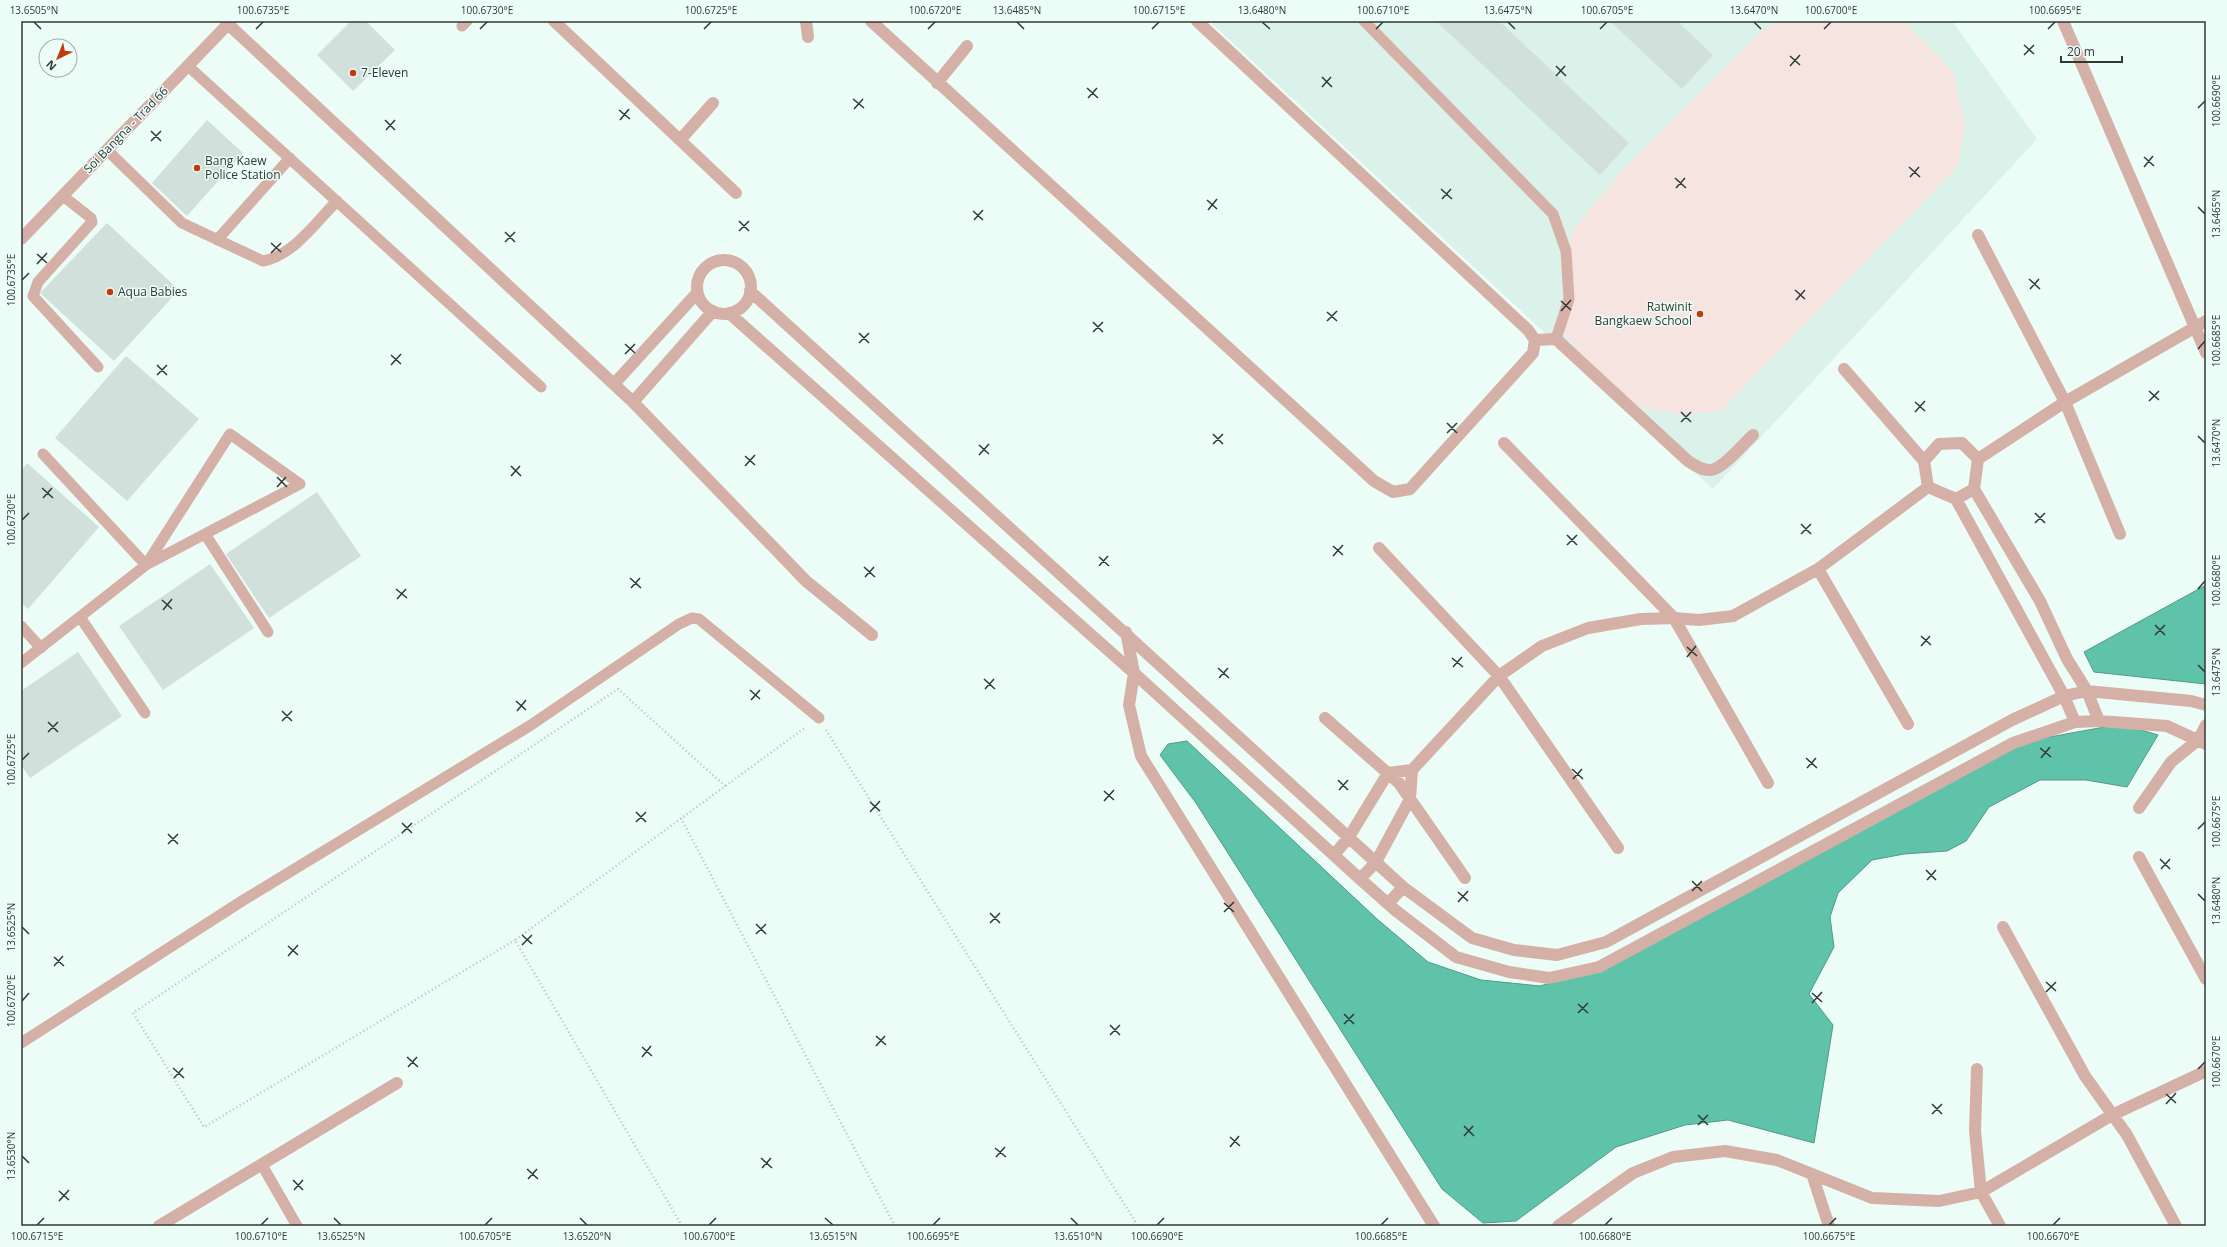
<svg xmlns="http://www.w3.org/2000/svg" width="2227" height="1247" font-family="'Open Sans',sans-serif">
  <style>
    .built { fill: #daf2ea }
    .green { fill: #f6e4e0 }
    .water { fill: #5fc3aa; stroke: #529987 }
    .building { fill: #d1e0db }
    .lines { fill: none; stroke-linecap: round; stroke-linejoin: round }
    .path { stroke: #b4c1bc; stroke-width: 2.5; stroke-dasharray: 1 3; stroke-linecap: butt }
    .service { stroke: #d5b0a6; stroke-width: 11 }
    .minor { stroke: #d5b0a6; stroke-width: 12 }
    .ticks { fill: none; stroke: #323836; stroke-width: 1.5 }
    .poi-dot { fill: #c1390c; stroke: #ecfcf6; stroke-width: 1.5 }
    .labels { text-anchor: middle; stroke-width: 3; stroke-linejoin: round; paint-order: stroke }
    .poi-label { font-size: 12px; fill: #323836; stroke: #ecfcf6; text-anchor: start }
    .street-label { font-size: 12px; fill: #323836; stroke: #ecfcf6 }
    .neatline { fill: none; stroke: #323836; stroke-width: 1.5 }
    .ticks-label { font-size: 10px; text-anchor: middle; fill: #323836 }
  </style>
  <rect width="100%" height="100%" fill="#ecfcf6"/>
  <!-- built -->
  <path class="built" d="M1209,21H1952L2037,139L1713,489Z"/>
  <!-- green -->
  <path class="green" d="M1779,21H1904L1953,72L1965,125L1958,166L1721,411L1683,415L1624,403L1596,377L1560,326L1572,231L1629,163L1762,30Z"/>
  <!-- water -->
  <path class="water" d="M2206,585V684L2094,672L2084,652Z
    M2121,724L2158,735L2127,787L2086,780H2040L1989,807L1966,841L1947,851L1904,854L1872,860L1838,893L1830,917L1834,947L1809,994L1833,1025L1814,1143L1728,1120L1685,1125L1616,1147L1516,1221L1483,1223L1442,1189L1196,803L1160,755L1168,744L1187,741L1377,919L1428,962L1481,980L1540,986L1597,969L2022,742Z"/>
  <!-- building -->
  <path class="building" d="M351,21H366L395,50L353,91L317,55Z
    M1436,21H1499L1629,143L1600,175Z
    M1610,21H1677L1713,55L1682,89Z
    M207,120L243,153L187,216L152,183Z
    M107,223L179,290L114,361L40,293Z
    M126,356L199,419L127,501L55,438Z
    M27,463L99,527L28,609L21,603V471Z
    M317,492L361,556L269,618L226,554Z
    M210,564L254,628L163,690L119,626Z
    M78,652L122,716L30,778L21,765V691Z"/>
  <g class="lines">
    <!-- path -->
    <path class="path" d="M826,730L1138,1226
      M681,818L895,1226
      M515,940L204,1127L133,1013L618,689L725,786
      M682,1226L515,940L806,727"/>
    <!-- service -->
    <path class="service" d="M1364,21L1553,214L1566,251L1569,299L1556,339
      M462,26L467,21
      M188,66L541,387
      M107,150L182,223L263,261C294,255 316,222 337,201
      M63,196L91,218L92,222L38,282L33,296L98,367
      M217,240L290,158
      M43,454L146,565
      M205,534L268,632
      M80,617L145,713
      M21,626L41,648
      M21,663L146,565L300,484L230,434L146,565
      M21,1043L242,901L531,725L679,624L692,618L699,619L819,718
      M262,1165L297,1226"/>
    <!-- minor -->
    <path class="minor" d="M554,21L736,193
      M806,21L808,37
      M871,21L1374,481L1393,492L1410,489L1533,353L1535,340L1528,330L1197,21
      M2063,21L2206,353
      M228,24L633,402L806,581L872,635
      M937,83L967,46
      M680,140L713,103
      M1978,235L2065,402L2120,534
      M21,239L231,21
      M697 287a27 27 0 1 1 54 0a27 27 0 1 1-54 0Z
      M750,291L1403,887L1472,938L1514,950L1557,955L1606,942L2012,720L2064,696L2087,691L2191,701L2206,705
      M729,313L1134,673L1360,879L1395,910L1456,957L1509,972L1549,978L1599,967L2013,743L2075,722L2099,721L2167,726L2206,744
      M1535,340L1556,339L1688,461C1694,465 1703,471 1711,470C1723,469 1744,443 1753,435
      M1844,369L1924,461
      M614,384L697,293
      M633,402L713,311
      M1504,443L1674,618L1768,783
      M1962,443L1978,459L1974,489L1956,499L1928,487L1924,461L1939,444Z
      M1978,459L2065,402L2206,321
      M1974,489L2040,601L2067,659L2087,691L2099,721
      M1956,499L2064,696L2075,722
      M1379,548L1499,676L1618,848
      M1818,569L1908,724
      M1126,632L1134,673L1129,705L1141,756L1434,1226
      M1325,718L1399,783L1465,878
      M2139,808L2171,762L2198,740L2206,725
      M1334,855L1349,837L1388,773L1412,770
      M2139,857L2206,979
      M1360,879L1376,862L1410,799L1412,770L1499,676L1542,646L1588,628L1641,619L1674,618L1699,620L1733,616L1818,569L1928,487
      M1388,904L1403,887
      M2003,927L2085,1076L2127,1135L2176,1226
      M1977,1069L1975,1131L1981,1192L2000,1226
      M1812,1174L1829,1226
      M159,1226L397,1083
      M1558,1226L1633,1173L1673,1157L1725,1151L1777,1160L1872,1198L1939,1201L1981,1192L2112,1115L2206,1071"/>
  </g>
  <!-- ticks -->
  <path class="ticks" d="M34,22L41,29M1017,22L1024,29M1262,22L1270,29M1508,22L1515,29M1754,22L1761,29M256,29L263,22M480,29L487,22M704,29L711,22M928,29L935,22M1152,29L1159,22M1376,29L1383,22M1600,29L1607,22M1824,29L1831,22M2048,29L2055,22M2024,45L2034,54M2024,55L2034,45M1790,56L1800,65M1556,66L1566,76M1790,66L1800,55M1556,76L1565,66M1322,77L1332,87M1322,87L1331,77M1087,88L1098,98M1088,98L1097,88M853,99L864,108M2198,108L2205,101M854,109L863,99M619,110L630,119M385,120L395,130M620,120L629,109M386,130L395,120M151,131L161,141M151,141L161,131M2144,157L2154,166M1909,167L1920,177M2144,167L2153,156M1910,177L1919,167M1675,178L1686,188M1676,188L1685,178M1441,189L1452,199M1442,199L1451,189M1207,200L1217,209M2198,207L2205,214M1208,210L1217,199M973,211L983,220M974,220L983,210M739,221L749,231M739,231L749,221M505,232L515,242M505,242L515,232M271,243L281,252M271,253L281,243M37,254L47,263M37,264L47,253M2029,279L2040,289M22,280L29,273M2030,289L2039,279M1795,290L1805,299M1796,300L1805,290M1561,301L1571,310M1561,311L1571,300M1327,312L1337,321M1327,321L1337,311M1093,322L1103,332M1093,332L1103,322M859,333L869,343M859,343L869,333M625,344L635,353M2198,349L2205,341M625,354L635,344M391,355L401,364M157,365L167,375M391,365L401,354M157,375L167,365M2149,391L2159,400M2149,401L2159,391M1915,402L1925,411M1681,412L1691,422M1915,412L1925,401M1681,422L1691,412M1447,423L1457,433M1447,433L1457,423M1213,434L1223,444M2198,436L2205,443M1213,444L1223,434M979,445L989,454M979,455L989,444M745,456L755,465M511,466L521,476M745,466L755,455M511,476L520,466M277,477L287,487M277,487L286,477M42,488L53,498M43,498L52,488M2035,513L2045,523M22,520L29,513M2035,523L2045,513M1801,524L1811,534M1801,534L1811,524M1567,535L1577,545M1567,545L1577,535M1333,546L1343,555M1333,556L1343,545M1099,557L1109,566M1099,566L1108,556M864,567L875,577M865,577L874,567M630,578L641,588M631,588L640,578M396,589L407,598M2198,589L2205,581M397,599L406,589M162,600L172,609M163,610L172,599M2155,625L2165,635M2155,635L2165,625M1921,636L1931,645M1921,646L1930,636M1687,647L1697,656M1687,657L1696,646M1452,658L1463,667M2198,665L2205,672M1453,667L1462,657M1218,668L1229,678M1219,678L1228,668M984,679L995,689M985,689L994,679M750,690L760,699M751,700L760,690M516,701L526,710M282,711L292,721M517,711L526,700M282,721L292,711M48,722L58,732M48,732L58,722M2040,748L2051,757M1806,758L1817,768M2041,758L2050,747M22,760L29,753M1807,768L1816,758M1572,769L1583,779M1573,779L1582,769M1338,780L1348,790M1339,790L1348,780M1104,791L1114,800M1104,801L1114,790M870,802L880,811M636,812L646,822M870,812L880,801M636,822L646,812M402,823L412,833M2198,829L2205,822M402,833L412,823M168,834L178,844M168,844L178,834M2160,859L2170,869M2161,869L2170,859M1926,870L1936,880M1927,880L1936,870M1692,881L1702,891M1692,891L1702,881M1458,892L1468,901M2198,894L2205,901M1458,902L1468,891M1224,903L1234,912M1224,912L1234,902M990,913L1000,923M990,923L1000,913M756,924L766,934M22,927L29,934M756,934L766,924M522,935L532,944M522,945L532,935M288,946L298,955M288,956L298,945M54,957L64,966M54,966L63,956M2046,982L2056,991M2046,992L2056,982M1812,993L1822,1002M22,1001L29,993M1812,1003L1822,992M1578,1004L1588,1013M1578,1013L1588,1003M1344,1014L1354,1024M1344,1024L1354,1014M1110,1025L1120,1035M1110,1035L1120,1025M876,1036L886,1045M876,1046L885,1036M642,1047L652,1056M407,1057L418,1067M642,1057L651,1046M408,1067L417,1057M173,1068L184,1078M2198,1069L2205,1062M174,1078L183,1068M2166,1094L2176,1103M1932,1104L1942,1114M2166,1104L2176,1093M1932,1114L1942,1104M1698,1115L1708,1125M1698,1125L1708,1115M1464,1126L1474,1136M1464,1136L1473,1126M1230,1137L1240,1146M1230,1147L1239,1136M995,1148L1006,1157M22,1156L29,1163M996,1157L1005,1147M761,1158L772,1168M762,1168L771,1158M527,1169L538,1179M528,1179L537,1169M293,1180L303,1190M294,1190L303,1180M59,1191L69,1200M59,1201L69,1190M334,1218L341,1225M580,1218L587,1225M825,1218L833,1225M1071,1218L1078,1225M37,1225L44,1218M261,1225L268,1218M485,1225L492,1218M709,1225L716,1218M933,1225L940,1218M1157,1225L1164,1218M1381,1225L1388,1218M1605,1225L1612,1218M1829,1225L1836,1218M2053,1225L2060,1218"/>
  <!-- markers -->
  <g class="poi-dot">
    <circle cx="353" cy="73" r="4"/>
    <circle cx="197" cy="168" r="4"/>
    <circle cx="110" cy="292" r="4"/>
    <circle cx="1700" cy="314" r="4"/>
  </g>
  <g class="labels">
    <!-- poi labels -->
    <g class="poi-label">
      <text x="361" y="77">7-Eleven</text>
      <text x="205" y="165">Bang Kaew<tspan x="205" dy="14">Police Station</tspan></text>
      <text x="118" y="296">Aqua Babies</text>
      <text x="1692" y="311" text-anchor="end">Ratwinit<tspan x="1692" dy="14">Bangkaew School</tspan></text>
    </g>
    <!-- street labels -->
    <g class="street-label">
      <text transform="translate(126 130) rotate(-46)" y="4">Soi Bangna - Trad 66</text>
    </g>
  </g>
  <!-- border -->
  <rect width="2227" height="1247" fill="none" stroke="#ecfcf6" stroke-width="44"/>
  <!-- north arrow -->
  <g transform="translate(58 58) rotate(223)"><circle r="19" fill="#ecfcf6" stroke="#a2aea9"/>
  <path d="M0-3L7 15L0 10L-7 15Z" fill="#c1390c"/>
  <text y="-6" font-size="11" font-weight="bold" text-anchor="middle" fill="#323836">N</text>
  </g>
  <!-- scale -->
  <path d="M2061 56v6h61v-6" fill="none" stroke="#323836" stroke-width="2"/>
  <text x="2067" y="56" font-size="12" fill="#323836" stroke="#ecfcf6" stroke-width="3" paint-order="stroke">20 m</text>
  <rect x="22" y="22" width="2183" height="1203" class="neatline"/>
  <g class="ticks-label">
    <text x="34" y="14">13.6505°N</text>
    <text x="263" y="14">100.6735°E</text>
    <text x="487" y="14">100.6730°E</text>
    <text x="711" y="14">100.6725°E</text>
    <text x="935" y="14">100.6720°E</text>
    <text x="1017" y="14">13.6485°N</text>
    <text x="1159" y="14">100.6715°E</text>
    <text x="1262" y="14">13.6480°N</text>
    <text x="1383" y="14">100.6710°E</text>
    <text x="1508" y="14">13.6475°N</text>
    <text x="1607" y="14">100.6705°E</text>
    <text x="1754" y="14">13.6470°N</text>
    <text x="1831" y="14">100.6700°E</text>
    <text x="2055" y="14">100.6695°E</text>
    <text transform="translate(2216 101) rotate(-90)" y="4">100.6690°E</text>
    <text transform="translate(2216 214) rotate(-90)" y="4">13.6465°N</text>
    <text transform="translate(11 280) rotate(-90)" y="4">100.6735°E</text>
    <text transform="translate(2216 341) rotate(-90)" y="4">100.6685°E</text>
    <text transform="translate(2216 443) rotate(-90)" y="4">13.6470°N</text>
    <text transform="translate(11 520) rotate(-90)" y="4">100.6730°E</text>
    <text transform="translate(2216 581) rotate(-90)" y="4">100.6680°E</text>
    <text transform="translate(2216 672) rotate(-90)" y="4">13.6475°N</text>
    <text transform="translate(11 760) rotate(-90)" y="4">100.6725°E</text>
    <text transform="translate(2216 822) rotate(-90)" y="4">100.6675°E</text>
    <text transform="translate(2216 901) rotate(-90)" y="4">13.6480°N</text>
    <text transform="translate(11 927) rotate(-90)" y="4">13.6525°N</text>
    <text transform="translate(11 1001) rotate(-90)" y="4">100.6720°E</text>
    <text transform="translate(2216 1062) rotate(-90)" y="4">100.6670°E</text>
    <text transform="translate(11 1156) rotate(-90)" y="4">13.6530°N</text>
    <text x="37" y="1240">100.6715°E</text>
    <text x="261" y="1240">100.6710°E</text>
    <text x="341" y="1240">13.6525°N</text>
    <text x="485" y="1240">100.6705°E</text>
    <text x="587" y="1240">13.6520°N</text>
    <text x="709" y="1240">100.6700°E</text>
    <text x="833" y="1240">13.6515°N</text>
    <text x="933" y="1240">100.6695°E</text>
    <text x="1078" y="1240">13.6510°N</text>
    <text x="1157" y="1240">100.6690°E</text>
    <text x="1381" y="1240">100.6685°E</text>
    <text x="1605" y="1240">100.6680°E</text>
    <text x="1829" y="1240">100.6675°E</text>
    <text x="2053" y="1240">100.6670°E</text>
  </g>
</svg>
